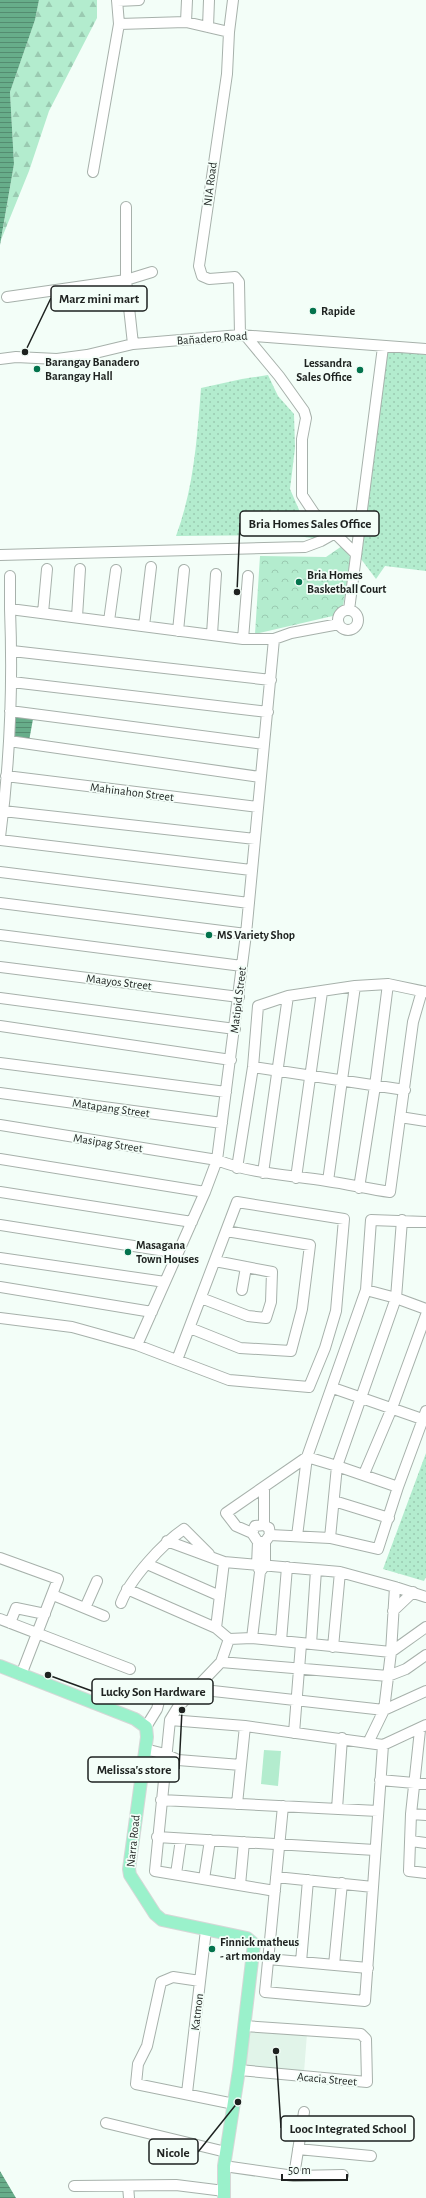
<svg xmlns="http://www.w3.org/2000/svg" width="426" height="2198" font-family="'Alegreya Sans',sans-serif">
  <style>
    .built { fill: #e1f4e9 }
    .grass { fill: url(#grass-dots) }
    .forest { fill: url(#forest-firs) }
    .park { fill: url(#park-crowns) }
    .pitch { fill: #b3ecce }
    .water { fill: url(#water-rules) }
    .lines { fill: none; stroke-linecap: round; stroke-linejoin: round }
    .minor-casing { stroke: #a7b1ab; stroke-width: 12 }
    .major-casing { stroke: #d6d7d7; stroke-width: 14 }
    .minor { stroke: #fff; stroke-width: 10 }
    .major { stroke: #9af1cb; stroke-width: 12 }
    .poi-dot { fill: #03734d; stroke: #f3fef8; stroke-width: 1.5 }
    .labels { text-anchor: middle; stroke-width: 3.5; stroke-linejoin: round; paint-order: stroke }
    .street-label { font-size: 12px; fill: #1e2220; stroke: #f3fef8 }
    .poi-label { font-size: 12px; font-weight: bold; fill: #1e2220; stroke: #f3fef8; text-anchor: start }
    .leader { fill: none; stroke: #1e2220; stroke-width: 1.5 }
    .callout-dot { fill: #1e2220; stroke: #f3fef8; stroke-width: 1.5 }
    .callout { fill: #f3fef8; stroke: #1e2220; stroke-width: 1.5 }
    .callout-label { font-size: 13px; text-anchor: middle; font-weight: bold; fill: #1e2220 }
  </style>
  <defs>
    <pattern id="grass-dots" width="8" height="8" patternUnits="userSpaceOnUse"><rect width="8" height="8" fill="#b3ecce"/><path d="M2 2h.1M6 6h.1" fill="none" stroke="#9acab1" stroke-width="1.8" stroke-linecap="round"/></pattern>
    <pattern id="forest-firs" width="22" height="20" patternUnits="userSpaceOnUse"><rect width="22" height="20" fill="#b3ecce"/><path d="M5 1l3.5 6h-7zM16 11l3.5 6h-7z" fill="#9acab1"/></pattern>
    <pattern id="park-crowns" width="20" height="18" patternUnits="userSpaceOnUse"><rect width="20" height="18" fill="#b3ecce"/><path d="M2 6a3 3 0 1 1 6 0M12 15a3 3 0 1 1 6 0" fill="none" stroke="#9acab1"/></pattern>
    <pattern id="water-rules" width="6" height="5" patternUnits="userSpaceOnUse"><rect width="6" height="5" fill="#67ad8a"/><path d="M0 2.5h6" fill="none" stroke="#548c70"/></pattern>
  </defs>
  <rect width="100%" height="100%" fill="#f3fef8"/>
  <!-- built -->
  <path class="built" d="M248,2029L307,2034L304,2072L245,2067Z"/>
  <!-- grass -->
  <path class="grass" d="M388,347L426,350V571L385,566L376,579L361,559Z
    M268,375L278,396L294,414L295,448L290,489L300,512L326,540L291,535L176,536C194,487 197,439 201,388L242,379Z
    M426,1453V1577L424,1581L383,1569Z"/>
  <!-- forest -->
  <path class="forest" d="M39,0H97V18L49,111L29,171L1,240L14,164L10,92L35,20Z"/>
  <!-- park -->
  <path class="park" d="M342,546L351,558L343,606L337,615L255,634L260,556L326,557Z"/>
  <!-- pitch -->
  <path class="pitch" d="M264,1750L281,1751L278,1786L261,1784Z"/>
  <!-- water -->
  <path class="water" d="M0,0H39L35,20L10,92L14,164L0,245Z
    M15,717L33,719L29,741L12,740Z
    M0,2171L16,2198H0Z"/>
  <g class="lines">
    <!-- minor casing -->
    <g class="minor-casing">
      <path id="minor" d="M233,0L229,32L227,74L199,266L202,276L209,279L235,277L239,282L240,335
        M117,1L139,0
        M186,22L187,0
        M119,24L186,22L229,32
        M208,27L209,0
        M93,172L119,24L117,0
        M126,207V280L133,344
        M7,297L126,280L152,272
        M245,335L279,376L304,411L306,418L302,439V495L314,513L356,554
        M0,359L16,357L57,359L87,355L133,344L240,335L426,349
        M0,555L305,547L321,541L360,519
        M10,576V609
        M349,610L383,347
        M338 620a10 10 0 1 1 20 0a10 10 0 1 1-20 0Z
        M43,613L47,569
        M77,617L80,569
        M109,621L116,570
        M144,626L151,567
        M178,631L184,570
        M212,634L216,574
        M243,639L248,576
        M12,651L271,680
        M12,682L268,712
        M10,711L264,744
        M9,741L260,777
        M6,776L258,807
        M3,811L255,839
        M0,837C10,762 13,685 10,609L243,639H274L291,633L339,624
        M0,840L251,870
        M0,872L249,903
        M0,903L246,934
        M0,935L242,966
        M0,967L239,997
        M0,998L235,1029
        M0,1026L231,1060
        M0,1063L226,1092
        M253,1067L405,1090
        M0,1093L222,1123
        M400,1117L426,1121
        M0,1125L217,1160C252,1174 290,1175 327,1181C348,1184 369,1189 390,1192L413,1022L422,991
        M0,1159L205,1192
        M237,1168L253,1067L258,1006L288,996L355,986L388,984L426,992
        M263,1173L288,996
        M296,1178L322,992
        M328,1181L355,986
        M359,1188L375,1086L388,984
        M0,1192L192,1222
        M0,1225L178,1253
        M0,1258L165,1282
        M0,1287L152,1312
        M242,1290L246,1267
        M366,1290L396,1298L426,1309
        M201,1298L248,1316L266,1318L271,1302L272,1272L215,1261
        M0,1318L72,1327L137,1345L229,1380L309,1387L325,1348L336,1311L344,1219L237,1202L177,1360
        M190,1328L240,1348L291,1351L302,1309L310,1245L226,1231
        M137,1345L205,1192L217,1160L246,934L274,639
        M333,1388L422,1419
        M364,1474L392,1408L426,1315
        M264,1487V1525
        M334,1501L389,1518
        M252,1533L255,1526L264,1525L269,1528L270,1535L265,1542H258L252,1533L236,1526L226,1513L307,1457L337,1466L396,1298L402,1220
        M270,1535L330,1538L337,1466L398,1487
        M297,1536L307,1457L366,1290L371,1220L426,1222
        M330,1538L378,1549L398,1487L426,1411
        M167,1541L224,1562L340,1572L395,1587L426,1597
        M258,1542L257,1565L260,1571
        M0,1558L58,1579L21,1675
        M147,1564L220,1596
        M127,1589L216,1628L229,1639L252,1638L391,1652L426,1627
        M53,1595L104,1616
        M121,1603C130,1579 162,1544 184,1529L209,1554
        M85,1608L97,1581
        M393,1611L413,1592
        M0,1619L130,1669
        M10,1623L16,1608L45,1614
        M216,1628L224,1562
        M252,1638L260,1572L265,1565V1542
        M229,1639L221,1662L178,1707L170,1720L155,1871L275,1891
        M281,1641L287,1567
        M311,1644L316,1570
        M333,1647L340,1572
        M221,1662L388,1676L406,1669L426,1655
        M195,1689L384,1710L426,1691
        M170,1720L245,1726L383,1745L426,1725
        M146,1727L157,1709L161,1694
        M420,1730L411,1814L409,1871L426,1873
        M294,1733L301,1644
        M368,1743L384,1710L391,1652L395,1587
        M145,1749L165,1754L178,1760L241,1765
        M142,1765H165L169,1763
        M380,1780L426,1784
        M161,1800L378,1811
        M237,1804L245,1726
        M283,1806L265,1992L365,2001L383,1745
        M337,1809L342,1738
        M411,1814L426,1815
        M157,1837L375,1850
        M411,1841L426,1843
        M176,1874L181,1839
        M276,1877L373,1887
        M204,1879L210,1840
        M240,1885L244,1842
        M268,1959L368,1968
        M301,1962L308,1880
        M334,1965L342,1883
        M200,1981L173,1977L161,1982L147,2046L138,2064L136,2084L234,2104
        M239,2070L367,2082L366,2039L361,2034L244,2026
        M187,2093L206,1930
        M106,2123L226,2152
        M298,2149L371,2156
        M224,2166L294,2176L343,2175
        M294,2176L304,2112
        M74,2186L176,2185L224,2191
        M128,2186L129,2198"/>
    </g>
    <!-- major casing -->
    <g class="major-casing">
      <path id="major" d="M0,1666L135,1719L146,1727L147,1737L129,1869L130,1875L155,1914L162,1920L247,1938L254,1944L239,2070L224,2166V2198"/>
    </g>
    <!-- minor -->
    <use href="#minor" class="minor"/>
    <!-- major -->
    <use href="#major" class="major"/>
  </g>
  <!-- markers -->
  <g class="poi-dot">
    <circle cx="313" cy="311" r="4"/>
    <circle cx="37" cy="369" r="4"/>
    <circle cx="360" cy="370" r="4"/>
    <circle cx="299" cy="582" r="4"/>
    <circle cx="209" cy="935" r="4"/>
    <circle cx="128" cy="1252" r="4"/>
    <circle cx="212" cy="1949" r="4"/>
  </g>
  <g class="labels">
    <!-- street labels -->
    <g class="street-label">
      <text transform="translate(210 184) rotate(-83)" y="4">NIA Road</text>
      <text transform="translate(212 338) rotate(-4)" y="4">Bañadero Road</text>
      <text transform="translate(132 792) rotate(7)" y="4">Mahinahon Street</text>
      <text transform="translate(119 982) rotate(7)" y="4">Maayos Street</text>
      <text transform="translate(238 1000) rotate(-83)" y="4">Matipid Street</text>
      <text transform="translate(111 1108) rotate(8)" y="4">Matapang Street</text>
      <text transform="translate(108 1143) rotate(9)" y="4">Masipag Street</text>
      <text transform="translate(133 1841) rotate(-84)" y="4">Narra Road</text>
      <text transform="translate(197 2012) rotate(-83)" y="4">Katmon</text>
      <text transform="translate(327 2079) rotate(5)" y="4">Acacia Street</text>
    </g>
    <!-- poi labels -->
    <g class="poi-label">
      <text x="321" y="315">Rapide</text>
      <text x="45" y="366">Barangay Banadero<tspan x="45" dy="14">Barangay Hall</tspan></text>
      <text x="352" y="367" text-anchor="end">Lessandra<tspan x="352" dy="14">Sales Office</tspan></text>
      <text x="307" y="579">Bria Homes<tspan x="307" dy="14">Basketball Court</tspan></text>
      <text x="217" y="939">MS Variety Shop</text>
      <text x="136" y="1249">Masagana<tspan x="136" dy="14">Town Houses</tspan></text>
      <text x="220" y="1946">Finnick matheus<tspan x="220" dy="14">- art monday</tspan></text>
    </g>
  </g>
  <!-- callouts -->
  <path class="leader" d="M25 352L51 298M237 592L240 523M48 1675L92 1691M182 1710L179 1769M276 2051L281 2128M238 2102L198 2152"/>
  <g class="callout-dot">
    <circle cx="25" cy="352" r="4"/>
    <circle cx="237" cy="592" r="4"/>
    <circle cx="48" cy="1675" r="4"/>
    <circle cx="182" cy="1710" r="4"/>
    <circle cx="276" cy="2051" r="4"/>
    <circle cx="238" cy="2102" r="4"/>
  </g>
  <g class="callout">
    <rect x="51" y="286" width="96" height="25" rx="4"/>
    <rect x="240" y="511" width="139" height="25" rx="4"/>
    <rect x="92" y="1679" width="121" height="25" rx="4"/>
    <rect x="88" y="1757" width="91" height="25" rx="4"/>
    <rect x="281" y="2116" width="133" height="25" rx="4"/>
    <rect x="149" y="2139" width="49" height="25" rx="4"/>
  </g>
  <g class="callout-label">
    <text x="99" y="303">Marz mini mart</text>
    <text x="310" y="528">Bria Homes Sales Office</text>
    <text x="153" y="1696">Lucky Son Hardware</text>
    <text x="134" y="1774">Melissa's store</text>
    <text x="348" y="2133">Looc Integrated School</text>
    <text x="173" y="2157">Nicole</text>
  </g>
  <!-- scale -->
  <path d="M282 2174v6h65v-6" fill="none" stroke="#1e2220" stroke-width="2"/>
  <text x="288" y="2174" font-size="12" fill="#1e2220" stroke="#f3fef8" stroke-width="3" paint-order="stroke">50 m</text>
</svg>
